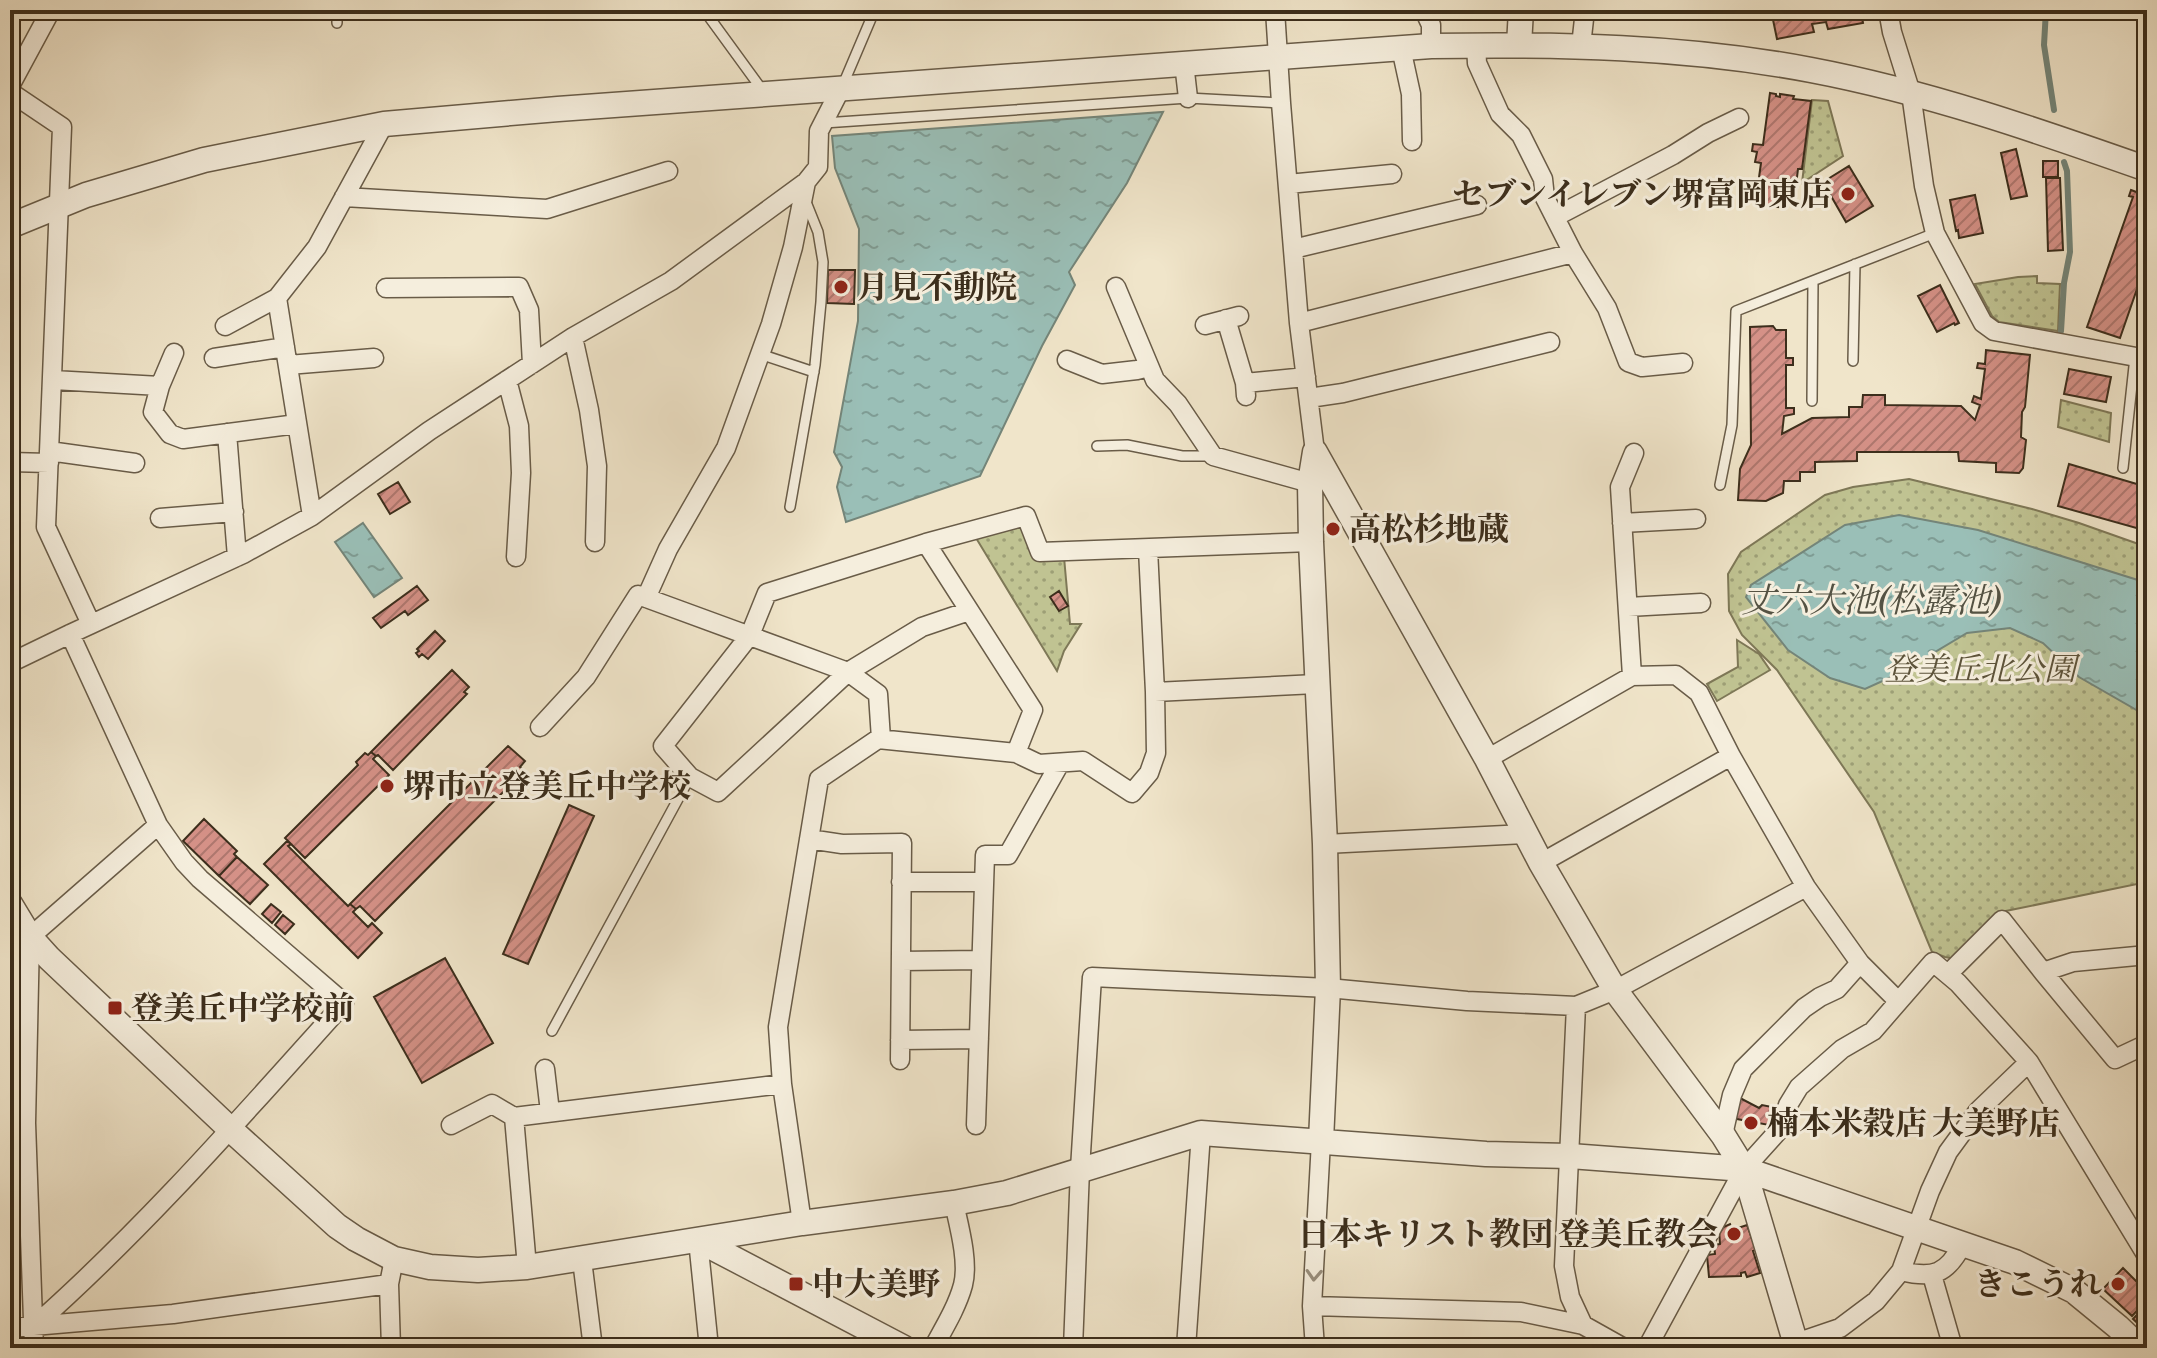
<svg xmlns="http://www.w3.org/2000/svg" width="2157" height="1358" font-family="'Libre Bodoni','Noto Serif JP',serif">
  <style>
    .park { fill: url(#park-dots); stroke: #7e7857; stroke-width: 2 }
    .water { fill: url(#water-ripples); stroke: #748579; stroke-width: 2 }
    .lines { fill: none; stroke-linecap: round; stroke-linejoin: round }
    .stream { stroke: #748579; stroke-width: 6 }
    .building { fill: url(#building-hatch); stroke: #3c2e1c; stroke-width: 2 }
    .service-casing { stroke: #695c48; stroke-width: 12 }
    .minor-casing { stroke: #695c48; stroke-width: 21 }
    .tertiary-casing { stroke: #695c48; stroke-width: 27 }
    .service { stroke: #f5eedd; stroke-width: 9 }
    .minor { stroke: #f5eedd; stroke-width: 18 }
    .tertiary { stroke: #f5eedd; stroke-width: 24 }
    .oneway { stroke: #988e7c }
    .poi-dot { fill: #8f2418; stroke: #f5eedd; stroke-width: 3 }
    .labels { text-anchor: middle; stroke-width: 6; stroke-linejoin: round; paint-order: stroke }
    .poi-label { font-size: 32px; font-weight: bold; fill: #3c2e1c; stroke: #f5eedd; text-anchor: start }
    .park-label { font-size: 32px; font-style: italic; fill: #5d533a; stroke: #f5eedd }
    .water-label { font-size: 34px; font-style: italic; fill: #545243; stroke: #f5eedd }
  </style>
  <defs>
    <pattern id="park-dots" width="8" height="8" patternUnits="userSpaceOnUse" patternTransform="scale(2)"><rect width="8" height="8" fill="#c0c392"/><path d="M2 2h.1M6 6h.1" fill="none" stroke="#9d9f76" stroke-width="1.8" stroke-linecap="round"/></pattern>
    <pattern id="water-ripples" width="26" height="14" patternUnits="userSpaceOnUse" patternTransform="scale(2)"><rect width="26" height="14" fill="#9abfb7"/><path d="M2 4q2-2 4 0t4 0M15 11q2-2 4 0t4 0" fill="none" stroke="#7f9c94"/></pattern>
    <pattern id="building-hatch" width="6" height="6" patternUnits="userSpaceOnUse" patternTransform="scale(2)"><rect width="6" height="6" fill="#d59187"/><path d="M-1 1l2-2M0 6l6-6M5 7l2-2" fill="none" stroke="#ae776e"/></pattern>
  </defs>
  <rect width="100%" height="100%" fill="#f0e5ca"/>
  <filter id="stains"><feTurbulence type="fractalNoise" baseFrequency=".0025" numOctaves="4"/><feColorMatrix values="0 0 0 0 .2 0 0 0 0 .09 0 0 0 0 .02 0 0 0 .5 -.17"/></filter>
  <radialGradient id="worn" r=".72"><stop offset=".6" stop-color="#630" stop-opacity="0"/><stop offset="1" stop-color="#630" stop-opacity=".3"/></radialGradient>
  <!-- park -->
  <path class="park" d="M1812,100L1828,101L1843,156L1802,183Z
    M2037,276V283L2060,284L2058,331L1999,322L1992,316L1975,284L2018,277Z
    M2061,400L2111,413L2109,442L2058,427Z
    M1909,479L2032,509L2079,523L2147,547V882L2001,912L1955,959L1945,957L1932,952L1874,812L1777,670L1742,635L1729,611L1728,574L1741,552L1825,495L1853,487Z
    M1019,527L1025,530L1034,559L1064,557L1070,624H1081L1064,651L1057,671L976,538Z
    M1737,640L1759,654L1770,670L1717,701L1707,684L1738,667Z"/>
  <!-- water -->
  <path class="water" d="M1163,112L1127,183L1069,272L1075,285L1042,346L980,476L846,522L837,487L842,467L834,452L858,321L859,229L835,168L832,136Z
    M1899,515L1978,530L2141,581L2147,584V716L2079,677L2043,643L2010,628L1967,633L1898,674L1865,689L1830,678L1788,650L1746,597L1751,585L1845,525Z
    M363,523L402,578L374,597L335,542Z"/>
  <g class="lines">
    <!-- stream -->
    <path class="stream" d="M2046,10L2044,45L2054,110
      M2061,331L2064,283L2070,252L2067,171L2064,162"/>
  </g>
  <!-- building -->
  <path class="building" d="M1771,10H1861L1863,23L1828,29L1826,22L1812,24L1814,32L1777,39Z
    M1770,93L1776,94V96L1780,97V94L1794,96L1793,99L1811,101L1802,169H1798L1794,202L1788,201V204L1779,203V207L1763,205L1762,193L1757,192L1761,163L1755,162L1757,152L1752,151L1753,144L1763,145Z
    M2016,149L2027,196L2011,199L2001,153Z
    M2043,161H2058V177H2043Z
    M1849,166L1873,206L1846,222L1823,182Z
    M2046,178H2060L2063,250L2048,251Z
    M2131,190L2147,196V260L2120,338L2087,327L2133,197L2129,196Z
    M1975,195L1983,233L1959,238L1958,230L1956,231L1950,200Z
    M828,270H855L854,304L827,303Z
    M1940,285L1959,323L1955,325L1954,323L1937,332L1918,296Z
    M1773,326L1776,330H1786V358H1793V365H1786V408H1794V414L1784,416L1782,434L1812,418L1849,417V407H1862L1863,395H1885V405L1961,406L1975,420L1980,405L1972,402L1974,396L1981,399L1985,369L1977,368L1978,363L1985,364L1986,350L2030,355L2025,407L2022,412L2021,437L2026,440L2023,468L2019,473L1996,472V463L1959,461L1958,452H1857V461L1815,462V472H1800V481H1784L1783,493L1766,501L1738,500L1740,469L1751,445L1750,327Z
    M2069,369L2111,377L2106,402L2064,394Z
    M2069,464L2147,487V531L2058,506Z
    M398,482L410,502L390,514L378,494Z
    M417,586L428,600L408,615L405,611L381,628L373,618Z
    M1059,591L1068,606L1059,611L1050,597Z
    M435,631L445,641L428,659L422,654L419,657L416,653L419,651L417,649Z
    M452,670L469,687L464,692L467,694L393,770L378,755L376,756L371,752Z
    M508,746L525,761L520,767L524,771L375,921L360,906L356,909L350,904Z
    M371,752L376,756L373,759L389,775L305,858L285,838L358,765L356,762L365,753L368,755Z
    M569,805L594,816L528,964L503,954Z
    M204,819L237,851L234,854L237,857L219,876L183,841Z
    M287,841L291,844L288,846L348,906L350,904L356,909L353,912L368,927L372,923L382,933L358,958L264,864Z
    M237,857L268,885L250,904L219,876Z
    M271,904L281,912L272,923L262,914Z
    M283,915L294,924L285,934L275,925Z
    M445,958L493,1043L422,1083L374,997Z
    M1738,1097L1759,1108L1762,1105L1777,1108L1774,1122H1771L1769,1125L1737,1119L1734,1116Z
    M1730,1224L1732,1230L1747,1225L1756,1250L1753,1251L1760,1273L1747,1277L1745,1272L1741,1273V1276L1709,1277L1707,1255L1715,1254L1714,1245L1720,1244L1719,1229Z
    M2123,1268L2137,1282L2142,1277L2147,1282V1300L2132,1316L2103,1289Z
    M2147,1304V1332L2133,1319Z"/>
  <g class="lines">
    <!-- service casing -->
    <g class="service-casing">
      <path id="service" d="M704,10L763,91
        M337,23V10
        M842,87L873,14V10
        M824,123L1188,98L1281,103
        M760,354L814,372
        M1853,361L1855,264
        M1812,401L1813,281
        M1097,446L1127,445L1182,456H1213
        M2123,468L2135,357
        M1720,485L1732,425L1736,311L1935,233
        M790,507L815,365L821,302L823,262L818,232L806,202
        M552,1031L690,777"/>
    </g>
    <!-- minor casing -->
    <g class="minor-casing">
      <path id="minor" d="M1275,10L1281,103L1299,323L1315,452
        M1424,10L1431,25V46
        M1888,10L1892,32L1911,93L1924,186L1935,233L1983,323L1994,331L2147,359
        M1476,45L1477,63L1500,114L1521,135L1543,179L1545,198L1573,253L1607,308L1628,362L1642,367L1683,363
        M1581,46L1585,10
        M1401,48L1411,94L1412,141
        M1184,63L1188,98
        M10,86L51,10
        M10,92L62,127L46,527L91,624
        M1288,184L1392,174
        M344,197L547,209L668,171
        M1555,217L1673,155L1708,133L1739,118
        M1293,249L1477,205
        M1116,287L1155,380L1178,404L1213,456L1310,483
        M386,288L519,287L529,310L532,364
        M1226,319L1245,383L1246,396
        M1299,323L1573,253
        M1205,325L1239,316
        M225,326L277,298
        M573,337L589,410L597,466L595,542
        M174,353L160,386L153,412L170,434L183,439L297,424
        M214,358L285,347
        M1067,360L1102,374L1137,370L1149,367
        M288,365L374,358
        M53,380L160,386
        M507,380L519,426L521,473L516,557
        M1245,383L1306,377
        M1309,398L1343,393L1550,342
        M227,433L237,557
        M49,451L135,463
        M10,462L49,463
        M312,516L277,298L317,247L384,124
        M160,518L234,512
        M1622,523L1696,519
        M926,543L1033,710L1016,753
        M646,598L668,549L726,448L771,324L793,247L806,182
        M1628,607L1701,603
        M969,611L922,627L848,672L718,792L690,777L663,746L750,635L767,593L926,543L1026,516L1040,552L1311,542
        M10,663L70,634L243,554L312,516L429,431L573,337L671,281L806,182L818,167L819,131L840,90
        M1632,676L1620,487L1634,453
        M1155,692L1316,684
        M540,727L586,677L638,595L848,672L878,694L881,739
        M1487,759L1632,676L1676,675L1699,693L1731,756L1806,887L1860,963L1898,1001
        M809,839L842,844L902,843L900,1060
        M1325,844L1525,834
        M1541,863L1731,756
        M901,882H984
        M30,937L26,1123L34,1348
        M10,946L30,937L158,825
        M901,961L981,960
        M2043,972L2115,1059L2147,1044
        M1948,974L2002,920L2043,972L2073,962L2147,955
        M1576,1006L1564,1266L1570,1297L1583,1325L1624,1348
        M900,1040L979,1039
        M545,1069L550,1112
        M451,1125L492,1104L514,1117
        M976,1125L985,855H1008L1060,763
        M1723,1135L1732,1095L1743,1069L1804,1008L1820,997L1837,989L1860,963
        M802,1223L782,1084L778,1027L819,779L878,739L1016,753L1039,764L1083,761L1132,793L1149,773L1156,753L1155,692L1148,549
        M698,1240L709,1348
        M582,1260L593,1348
        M527,1267L514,1117L782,1084
        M1901,1271C1933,1279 1947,1274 1962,1245
        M1932,1275L1953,1348
        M1312,1306L1521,1312L1583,1325
        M33,1327C145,1228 244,1114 344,1003L200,879L184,862L158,825L70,634
        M10,1328L173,1314L389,1284
        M391,1348L389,1284L394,1259
        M933,1348C944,1328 957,1307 963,1285C969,1262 959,1226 954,1203
        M1073,1348L1080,1169L1092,977L1328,988L1467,1001L1576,1006L1615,990L1806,887
        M1186,1348L1201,1133
        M1315,1348L1312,1306L1321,1141
        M1647,1348L1744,1169L1780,1129L1788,1105L1799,1087L1842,1049L1873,1031L1933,962L1958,983L2029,1062L2147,1256
        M1781,1348L1840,1328L1876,1301L1901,1271L1930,1191L1948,1152L1978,1111L2029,1062"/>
    </g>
    <!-- tertiary casing -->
    <g class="tertiary-casing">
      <path id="tertiary" d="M1519,45L1521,10
        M10,226L86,195L204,160L384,124L558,109L1431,46C1558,44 1685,46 1811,70C1927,92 2036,130 2147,169
        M1315,452L1487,759L1541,863L1615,990L1723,1135L1744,1169L1797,1348
        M1315,452L1310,483L1311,542L1325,844L1328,988L1321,1141
        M10,904L30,937L49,958L230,1129L337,1226L356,1239L394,1259L430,1267L478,1270L527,1267L802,1223L954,1203L1007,1193L1201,1133L1486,1154L1570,1156L1744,1169L2015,1262L2074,1291L2118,1327L2140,1348
        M698,1240L904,1348"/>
    </g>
    <!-- service -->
    <use href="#service" class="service"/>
    <!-- minor -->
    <use href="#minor" class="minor"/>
    <!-- tertiary -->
    <use href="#tertiary" class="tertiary"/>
  </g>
  <!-- one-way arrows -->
  <defs><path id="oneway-chevron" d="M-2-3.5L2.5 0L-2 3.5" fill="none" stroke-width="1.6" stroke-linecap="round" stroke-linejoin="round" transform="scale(2)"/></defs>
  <use class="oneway" href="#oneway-chevron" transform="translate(1314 1275) rotate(93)"/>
  <!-- markers -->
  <g class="poi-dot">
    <circle cx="1848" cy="194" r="8"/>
    <circle cx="841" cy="287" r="8"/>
    <circle cx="1333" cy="529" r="8"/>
    <circle cx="387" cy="786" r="8"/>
    <rect x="107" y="1000" width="16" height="16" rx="4"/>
    <circle cx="1751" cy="1123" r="8"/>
    <circle cx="1734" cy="1234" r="8"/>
    <rect x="788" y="1276" width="16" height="16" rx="4"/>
    <circle cx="2118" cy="1284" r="8"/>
  </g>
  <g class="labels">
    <!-- poi labels -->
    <g class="poi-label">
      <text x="1832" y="205" text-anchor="end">セブンイレブン堺富岡東店</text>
      <text x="857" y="298">月見不動院</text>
      <text x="1349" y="540">高松杉地蔵</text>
      <text x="403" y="797">堺市立登美丘中学校</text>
      <text x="131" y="1019">登美丘中学校前</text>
      <text x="1767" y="1134">楠本米穀店 大美野店</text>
      <text x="1718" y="1245" text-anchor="end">日本キリスト教団 登美丘教会</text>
      <text x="812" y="1295">中大美野</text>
      <text x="2102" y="1295" text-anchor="end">きこうれ</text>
    </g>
    <!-- park labels -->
    <g class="park-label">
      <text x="1980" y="680">登美丘北公園</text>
    </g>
    <!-- water labels -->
    <g class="water-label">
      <text x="1871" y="612">丈六大池(松露池)</text>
    </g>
  </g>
  <!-- margin -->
  <rect width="2157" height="1358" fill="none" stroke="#f0e5ca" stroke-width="40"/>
  <rect x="12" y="12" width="2133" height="1334" fill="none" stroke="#3c2e1c" stroke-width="4"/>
  <rect x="20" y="20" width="2117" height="1318" fill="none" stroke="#3c2e1c" stroke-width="2"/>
  <rect width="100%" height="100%" filter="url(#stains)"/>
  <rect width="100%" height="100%" fill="url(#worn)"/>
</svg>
